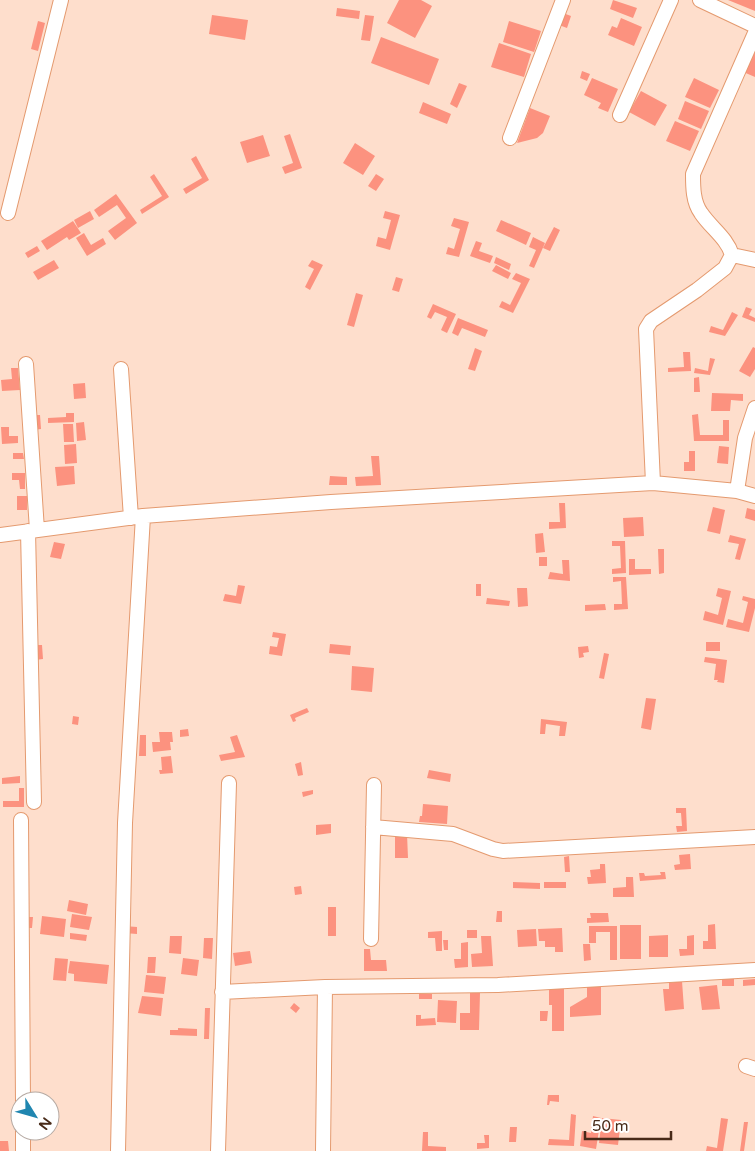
<svg xmlns="http://www.w3.org/2000/svg" width="755" height="1151" font-family="'Varela Round',sans-serif">
  <style>
    .building { fill: #fc927f }
    .lines { fill: none; stroke-linecap: round; stroke-linejoin: round }
    .street-casing { stroke: #e49a6f; stroke-width: 16 }
    .street { stroke: #fff; stroke-width: 14 }
  </style>
  <rect width="100%" height="100%" fill="#fedecc"/>
  <!-- building -->
  <path class="building" d="M399,0H421L432,6L415,38L387,23Z
    M613,0L637,8L633,18L610,9Z
    M728,0H755V11Z
    M337,8L360,11L359,19L336,16Z
    M563,13L571,16L567,28L559,25Z
    M212,15L248,20L245,40L209,34Z
    M365,15L374,16L370,41L361,40Z
    M621,18L642,27L634,46L608,35L612,26L617,28Z
    M38,21L45,23L38,51L31,49Z
    M509,21L541,31L534,52L503,42Z
    M381,37L439,59L429,85L371,63Z
    M755,38V77L741,71Z
    M499,43L531,54L524,77L491,67Z
    M582,71L590,74L587,81L580,78Z
    M592,78L618,89L608,112L598,108L601,103L584,95Z
    M694,78L719,90L710,108L685,97Z
    M459,83L467,86L457,108L450,104Z
    M641,91L667,105L655,126L629,112Z
    M685,101L709,111L701,129L678,119Z
    M423,102L451,114L447,124L419,113Z
    M530,108L550,116L543,133L537,138L517,143Z
    M675,121L699,131L690,151L666,141Z
    M290,134L302,168L285,174L282,167L293,163L284,136Z
    M263,135L270,156L247,163L240,142Z
    M355,143L375,156L363,175L343,163Z
    M196,156L209,180L186,194L183,189L202,178L191,159Z
    M154,174L169,197L142,214L140,210L162,196L150,177Z
    M376,174L384,179L376,191L368,186Z
    M116,194L137,223L115,240L108,231L126,218L117,205L99,217L94,210Z
    M90,211L94,219L78,228L74,220Z
    M385,211L400,215L390,250L376,246L378,237L386,239L391,220L383,218Z
    M454,218L469,222L459,257L446,254L448,247L454,249L460,229L451,226Z
    M501,220L531,233L526,245L496,231Z
    M73,221L81,233L69,240L67,237L47,250L41,241Z
    M554,227L560,230L550,251L543,248Z
    M84,233L91,245L103,238L106,244L87,256L76,238Z
    M533,237L545,243L534,268L529,266L536,250L529,247Z
    M476,241L482,243L479,251L493,256L490,263L470,256Z
    M37,246L40,251L28,258L25,253Z
    M496,257L511,264L509,270L494,263Z
    M54,260L59,268L38,280L33,272Z
    M312,260L323,265L310,290L305,287L314,269L308,266Z
    M496,265L511,273L508,279L492,271Z
    M516,273L530,279L513,313L499,307L502,301L510,305L521,283L512,279Z
    M396,277L403,279L399,292L392,290Z
    M356,293L363,295L354,327L347,325Z
    M433,304L456,314L447,333L441,330L447,317L435,312L431,319L427,317Z
    M746,307L752,309L749,315L755,318V322L742,317Z
    M732,312L738,315L725,336L709,332L711,326L723,330Z
    M458,318L488,330L485,337L462,328L458,336L452,333Z
    M753,347L755,348V369L750,377L739,371Z
    M475,348L482,351L475,371L468,369Z
    M683,352H690L691,371L668,372V368L684,367Z
    M710,358L715,359L710,375L694,373L695,368L708,371Z
    M11,368H18L20,390L2,391L1,380L12,379Z
    M699,377L700,392H694V378Z
    M85,383L86,398L74,399L73,384Z
    M712,393L743,394V401L731,400L730,411H711Z
    M66,413H74V422L48,423V418L66,417Z
    M698,414L700,435H723V420H729V441H694L692,415Z
    M33,415H40L41,429L34,430Z
    M84,422L86,440L77,441L76,423Z
    M63,424H73L74,442H64Z
    M1,427H9V436H18V443L2,444Z
    M76,444L77,463L65,464L64,445Z
    M719,446L729,447L728,464L717,463Z
    M689,451H695V471H684V462H689Z
    M13,453H23L24,459H13Z
    M371,456H379L381,485L356,486L355,477L373,476Z
    M74,466L75,484L57,486L55,467Z
    M12,473H25V489H20L19,480H12Z
    M330,476L347,477V485H329Z
    M17,496H27V510H17Z
    M559,503H565L566,528L549,529V522H560Z
    M713,507L725,510L720,534L707,531Z
    M747,508L755,510V521L745,518Z
    M643,517L644,536L624,537L623,518Z
    M543,533L545,552L536,553L535,534Z
    M730,535L746,539L740,560L735,559L739,544L728,542Z
    M612,541H625L626,573L612,574V569L621,568L620,546H612Z
    M54,542L65,544L61,559L50,557Z
    M658,549H664V573L659,574Z
    M539,557H547V566H539Z
    M629,559H635V569H651V574L629,575Z
    M562,560H569L570,581L548,579L550,572L563,574Z
    M613,577H626L628,609L614,610V604H622L621,581L613,582Z
    M476,584H481V596H476Z
    M238,585L245,586L241,604L223,601L225,594L236,596Z
    M517,588H527L528,606L518,607Z
    M718,588L731,591L723,625L703,620L705,611L718,615L722,598L716,596Z
    M743,596L755,599V608L749,632L726,627L728,619L743,623L748,602L742,600Z
    M487,598L510,601L509,606L486,604Z
    M605,604L606,610L585,611V605Z
    M273,632L286,634L282,656L269,654L270,646L277,647L279,638L272,637Z
    M706,642H720V651H706Z
    M330,644L351,646L350,655L329,653Z
    M34,645H42L43,659L35,660Z
    M588,646L589,652L583,653L584,657L579,658L578,647Z
    M604,653L609,654L604,679L599,678Z
    M705,657L727,660L724,683L717,682L718,680H714L716,664L704,662Z
    M352,666L374,668L372,692L351,690Z
    M646,698L656,699L651,730L641,728Z
    M307,708L309,712L295,718L296,721L293,722L290,715Z
    M73,716L79,717L78,725L72,724Z
    M541,719L567,722L565,736H559L560,726L546,724L545,734H540Z
    M188,729L189,736L180,737V730Z
    M159,732H172L173,742H170L171,750L153,752L152,742H160Z
    M140,735H146V756H139Z
    M237,735L245,757L221,761L219,755L235,752L230,737Z
    M171,756L173,773L160,774L159,770H162L161,757Z
    M301,762L303,775L298,776L295,764Z
    M429,770L451,774L450,782L427,778Z
    M20,776V783L2,784V778Z
    M19,788H24V807H3V801H19Z
    M313,790V794L303,797L302,792Z
    M423,804L448,806L447,824L419,822L420,816H422Z
    M676,808H686L687,831L677,832L676,826H682L681,813H676Z
    M331,824V833L316,835V825Z
    M395,834H407L408,858H395Z
    M690,854L691,869L675,870L674,865L680,864L679,855Z
    M569,856L570,872H565L564,857Z
    M600,864H605L606,883L588,884L587,877H591L590,870L600,869Z
    M660,872H665L666,879L640,881L639,873H644L645,876L661,875Z
    M626,877H633L634,897H613V888L626,887Z
    M513,882L540,883V889L513,888Z
    M544,882H566V888H544Z
    M301,886L302,894L295,895L294,887Z
    M69,900L88,904L86,915L67,911Z
    M328,907H336V936H328Z
    M497,911H502V922H496Z
    M590,913H608L609,922L587,923V918H591Z
    M72,914L92,917L89,930L70,927Z
    M42,916L66,919L64,937L40,934Z
    M27,917H33L32,928H27Z
    M715,924L716,949H703V941H708V925Z
    M620,925H641V959H620Z
    M124,926L137,927V934L124,933Z
    M589,926H617V960H610V932H596V943H589Z
    M562,928L563,952H555V947H545V941H539L538,929Z
    M536,929L537,946L518,947L517,930Z
    M467,930H477V938H467Z
    M442,931V951H436L435,938H428V932Z
    M70,933L87,935L86,941L70,939Z
    M668,935V957H649V936Z
    M694,935V955L680,956L679,949H687V936Z
    M170,936H182L181,954L169,953Z
    M481,936H491L493,966L472,967L471,954L482,953Z
    M204,938H213L212,959L203,958Z
    M443,940H448V950H444Z
    M468,942V967L455,968L454,959H461V943Z
    M583,944H590L591,960L584,961Z
    M364,949H370L371,960H386L387,971H364Z
    M250,951L252,963L235,966L233,953Z
    M148,957H156L155,973H147Z
    M55,958L68,959L66,981L53,980Z
    M183,958L199,960L197,976L181,974Z
    M70,961L109,965L107,984L74,981V974L68,973Z
    M146,975L166,977L164,994L144,992Z
    M722,979H734V986H722Z
    M755,979V985L743,986V980Z
    M682,981L684,1009L665,1011L663,989H669V983Z
    M717,985L720,1009L702,1010L699,987Z
    M587,986L601,987V1015L570,1017V1007L587,997Z
    M549,988H564V1031H552V1005H549Z
    M470,992L480,993L479,1030H460V1013H470Z
    M419,994H432V999H419Z
    M142,996L163,998L161,1016L138,1013Z
    M438,1000L457,1001L456,1023L437,1022Z
    M294,1003L300,1008L296,1013L290,1008Z
    M205,1008H210L209,1039H204Z
    M540,1011H548L547,1021H540Z
    M416,1015H421V1019L435,1018L436,1025L416,1026Z
    M178,1028L197,1029V1036L170,1035V1030H178Z
    M548,1095H559V1102L550,1101L549,1105H547Z
    M571,1114L576,1115L574,1146L548,1145L549,1139L569,1140Z
    M593,1116L601,1118L596,1149L580,1146L582,1131L591,1133Z
    M602,1118L621,1120L618,1145L599,1143Z
    M721,1118L728,1119L723,1151H706L707,1146L717,1148Z
    M744,1122H748L744,1151H740Z
    M510,1127H517L516,1142H509Z
    M423,1132H428V1146L446,1147V1151H422Z
    M484,1135H489V1148L477,1149V1143H485Z
    M0,1141H8L9,1151H0Z"/>
  <g class="lines">
    <!-- street casing -->
    <g class="street-casing">
      <path id="street" d="M700,0L755,26
        M620,115L671,0
        M510,138L563,0
        M8,213L61,0
        M732,255L755,260
        M26,364L37,530
        M121,369L131,518
        M653,483L646,329L651,321L697,290L725,268L732,255C727,238 711,228 701,213C693,202 693,187 693,174L755,33
        M737,491L745,438L755,408
        M28,531L34,802
        M0,535L143,516L331,502L653,483L737,491L755,496
        M21,820L23,1101
        M373,827L453,834L493,849L503,851L755,837
        M371,939L374,785
        M222,992L325,987L498,985L755,970
        M746,1066L755,1069
        M23,1131V1151
        M118,1151L125,823L143,516
        M218,1151L229,783
        M323,1151L325,987"/>
    </g>
    <!-- street -->
    <use href="#street" class="street"/>
  </g>
  <!-- north arrow -->
  <g transform="translate(35 1116) rotate(127)"><circle r="24" fill="#ffffff" stroke="#b6aaa3"/>
  <path d="M0-4L9 19L0 12L-9 19Z" fill="#2086b0"/>
  <text y="-8" font-size="14" font-weight="bold" text-anchor="middle" fill="#482a18">N</text>
  </g>
  <!-- scale -->
  <path d="M585 1131v8h86v-8" fill="none" stroke="#482a18" stroke-width="2.5"/>
  <text x="592" y="1131" font-size="15" fill="#482a18" stroke="#ffffff" stroke-width="4" paint-order="stroke">50 m</text>
</svg>
